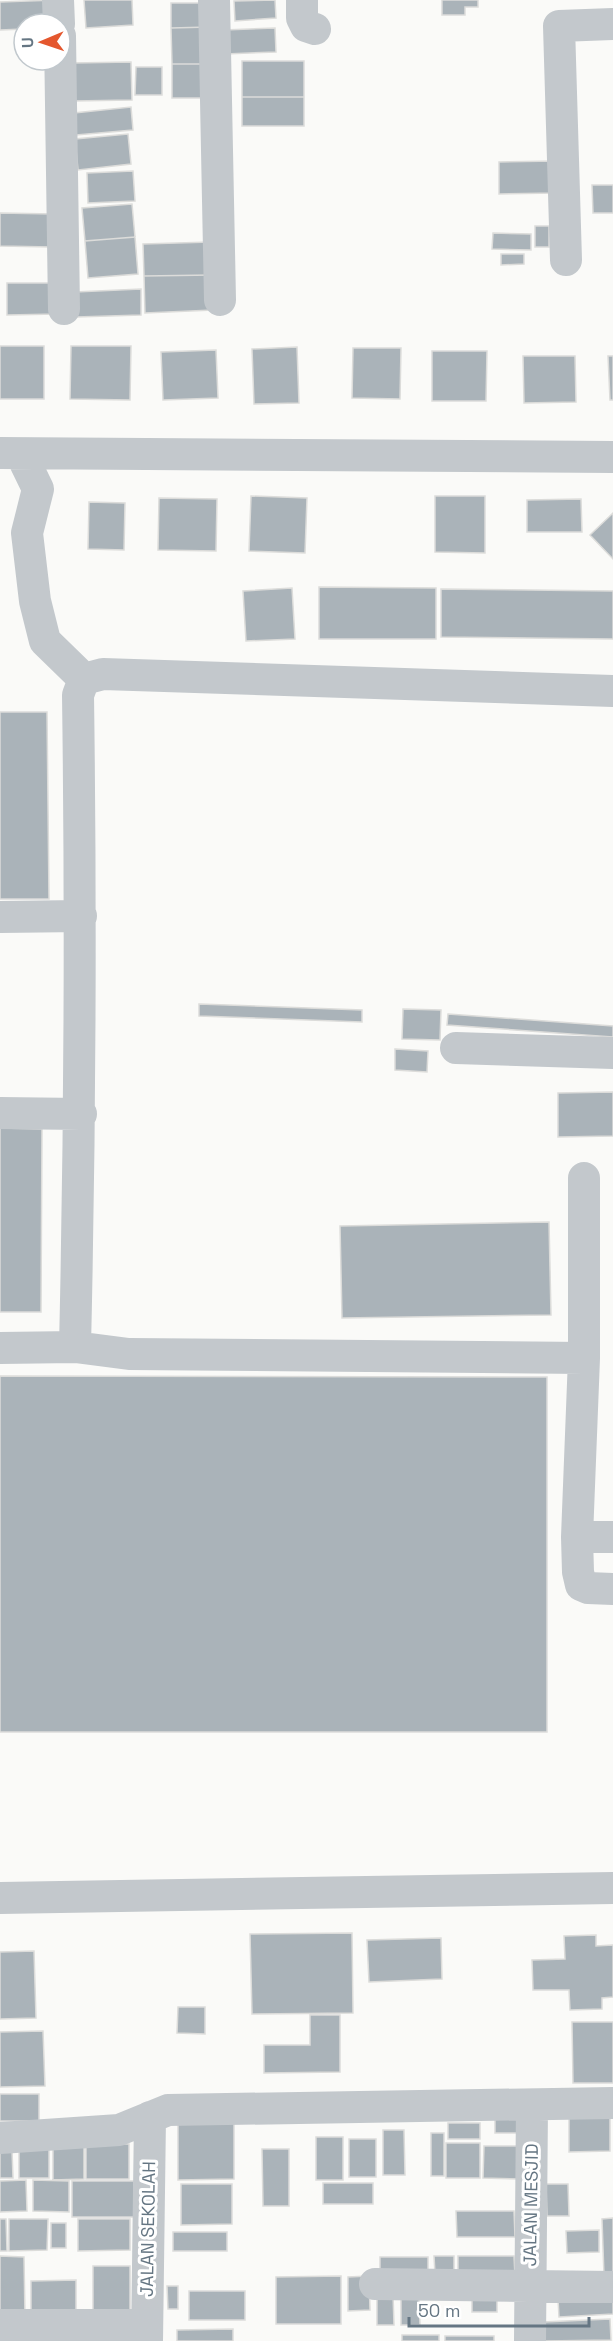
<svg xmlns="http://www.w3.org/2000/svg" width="613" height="2341" font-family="'Space Grotesk',sans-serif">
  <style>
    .building { fill: #aab3b9; stroke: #dcdcda; stroke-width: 1.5 }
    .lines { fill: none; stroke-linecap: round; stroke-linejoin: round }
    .minor { stroke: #c3c8cc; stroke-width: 32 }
    .labels { text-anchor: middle; stroke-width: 6; stroke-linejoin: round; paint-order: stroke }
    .street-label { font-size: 18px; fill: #657683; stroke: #fff }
  </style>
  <rect width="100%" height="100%" fill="#fafaf8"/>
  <!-- building -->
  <path class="building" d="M56,0L57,24H24V29L0,30V2Z
    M84,0H132L133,25L86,28Z
    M275,0L276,18L235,21L234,1Z
    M442,0H478V7H465V15H442Z
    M171,3H209V27L171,28Z
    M209,27V64H172L171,28Z
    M275,28L276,52L225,54L224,30Z
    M242,61H304V97H242Z
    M131,62L132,100L73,101L72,63Z
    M172,64H209V98H172Z
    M136,67H162V95H135Z
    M242,97H304V126H242Z
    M131,107L133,130L76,135L74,113Z
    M128,134L131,164L78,170L75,139Z
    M555,161L556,193L499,194V162Z
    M133,171L135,201L88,203L87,173Z
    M592,185H613V213H593Z
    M132,204L135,237L85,241L82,208Z
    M0,213L53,214L52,247L0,246Z
    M535,226H549V247H535Z
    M493,233L531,234V250L492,249Z
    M135,237L138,274L88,278L85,241Z
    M211,242L212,275L144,276L143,244Z
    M501,254H524V264L501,265Z
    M212,275L213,310L145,313L144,276Z
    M7,283H57V314L7,315Z
    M141,289V315L76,317L75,292Z
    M0,346H44V399H0Z
    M71,346H131L130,400L70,399Z
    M297,347L299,403L254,404L252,349Z
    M353,348H401L400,399L352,398Z
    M216,350L218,398L163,400L161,352Z
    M432,351H487L486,401H432Z
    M523,356H575L576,402L524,403Z
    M608,356H613V400H610Z
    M251,496L307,498L305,553L249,551Z
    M435,496H485V553L435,552Z
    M159,498L217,499L216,551L158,550Z
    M581,499L582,532H527V500Z
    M89,502L125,503L124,550L88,549Z
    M613,513V559L590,535Z
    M319,587L436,588V639H319Z
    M292,588L295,639L246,641L243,591Z
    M441,589L613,591V639L441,637Z
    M0,712H47L49,899H0Z
    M199,1004L362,1010V1022L199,1016Z
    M403,1009L441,1010L440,1040L402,1039Z
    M448,1014L613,1026V1037L447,1025Z
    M395,1049L428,1051L427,1072L395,1070Z
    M613,1092V1136L558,1137V1093Z
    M0,1128L42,1129L41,1312H0Z
    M549,1222L551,1315L342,1318L340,1226Z
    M0,1376L547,1377V1732H0Z
    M352,1933L353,2013L252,2014L250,1934Z
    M596,1935V1946L613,1945V1997L602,1998V2009L570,2010L569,1990H533L532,1960L565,1959L564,1936Z
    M441,1938L442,1979L369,1982L367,1940Z
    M34,1951L36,2018L0,2019V1952Z
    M178,2007H205V2034L177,2033Z
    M310,2015H340V2072L264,2073V2045H310Z
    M572,2022H613V2083H573Z
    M43,2031L45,2086L0,2087V2032Z
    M0,2094H39V2121H0Z
    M610,2112V2151L569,2152V2113Z
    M495,2113H522L523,2133H495Z
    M178,2117H234V2179L178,2180Z
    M448,2123H480V2139H448Z
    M383,2130H404L405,2175H383Z
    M431,2133H444V2176H431Z
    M316,2137H343V2180H316Z
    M349,2139H376V2177H349Z
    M446,2143H480V2178H446Z
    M19,2144H49V2178H19Z
    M84,2144V2179L53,2180V2145Z
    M86,2144H129V2179H86Z
    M484,2146H522V2179L483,2178Z
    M262,2149H289V2206H263Z
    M0,2150H12L13,2178H0Z
    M26,2180L27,2211L0,2212V2181Z
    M33,2180L69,2181V2212L33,2211Z
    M72,2181H134V2217H72Z
    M323,2183H373V2204H323Z
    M181,2184H232V2224L181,2225Z
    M546,2184H568L569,2216H547Z
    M456,2211H514L515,2237H457Z
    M613,2218V2276H604L602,2219Z
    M0,2219H6L7,2251H0Z
    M9,2219H48L47,2250L9,2251Z
    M78,2219H130V2250L78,2251Z
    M51,2223H66V2248H51Z
    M599,2230V2252L567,2253L566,2231Z
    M173,2232H227V2251H173Z
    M0,2256L24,2257L25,2317H0Z
    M434,2256H454V2274H435Z
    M458,2256H514L515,2276H458Z
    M380,2257H428V2277H380Z
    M93,2266H130V2316H93Z
    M341,2276V2324H276V2277Z
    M369,2276L370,2310L348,2311V2277Z
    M76,2280V2316H31V2281Z
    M167,2286H178V2309H168Z
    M189,2291H245V2320H189Z
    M377,2294H393L394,2325H377Z
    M472,2294H497V2312H472Z
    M419,2297L420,2325H401V2298Z
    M613,2297V2314L559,2317L558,2299Z
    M610,2319L611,2340L544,2341L543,2322Z
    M233,2329V2341H177V2330Z
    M402,2335H439V2341H402Z
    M445,2336H494V2341H445Z"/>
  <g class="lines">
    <!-- minor -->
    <path class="minor" d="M58,0L59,24
      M214,0L220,300
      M302,0V18L306,26L315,29
      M60,36L64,309
      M566,260L559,26L613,24
      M0,453L613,457
      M21,454L38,489L27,533L35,601L45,641L84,679
      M0,917L81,916
      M456,1048L613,1053
      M0,1113L81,1114
      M584,1178V1358
      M75,1347C80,1130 81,913 78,695L84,679L103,674L613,691
      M0,1348L75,1347L129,1354L584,1358L577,1537L578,1572L581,1585L588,1588L613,1589
      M577,1537H613
      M0,1898L613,1888
      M0,2138L119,2130L168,2110L613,2103
      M375,2284L613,2287
      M0,2325H147
      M147,2341L150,2117
      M530,2341L532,2105"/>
  </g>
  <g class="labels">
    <!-- street labels -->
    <g class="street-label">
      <text transform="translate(531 2205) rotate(-89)" y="6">JALAN MESJID</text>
      <text transform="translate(148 2229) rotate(-89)" y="6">JALAN SEKOLAH</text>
    </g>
  </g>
  <!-- north arrow -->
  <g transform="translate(42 42) rotate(268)"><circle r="28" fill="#ffffff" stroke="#c1c8cd" stroke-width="1.5"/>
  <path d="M0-4.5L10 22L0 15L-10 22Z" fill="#e4572e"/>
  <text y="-9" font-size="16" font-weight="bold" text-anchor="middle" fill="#657683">U</text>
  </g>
  <!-- scale -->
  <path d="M409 2317v9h180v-9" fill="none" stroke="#657683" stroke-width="3"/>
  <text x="418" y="2317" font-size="18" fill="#657683" stroke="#ffffff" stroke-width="4.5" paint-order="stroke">50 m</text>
</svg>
